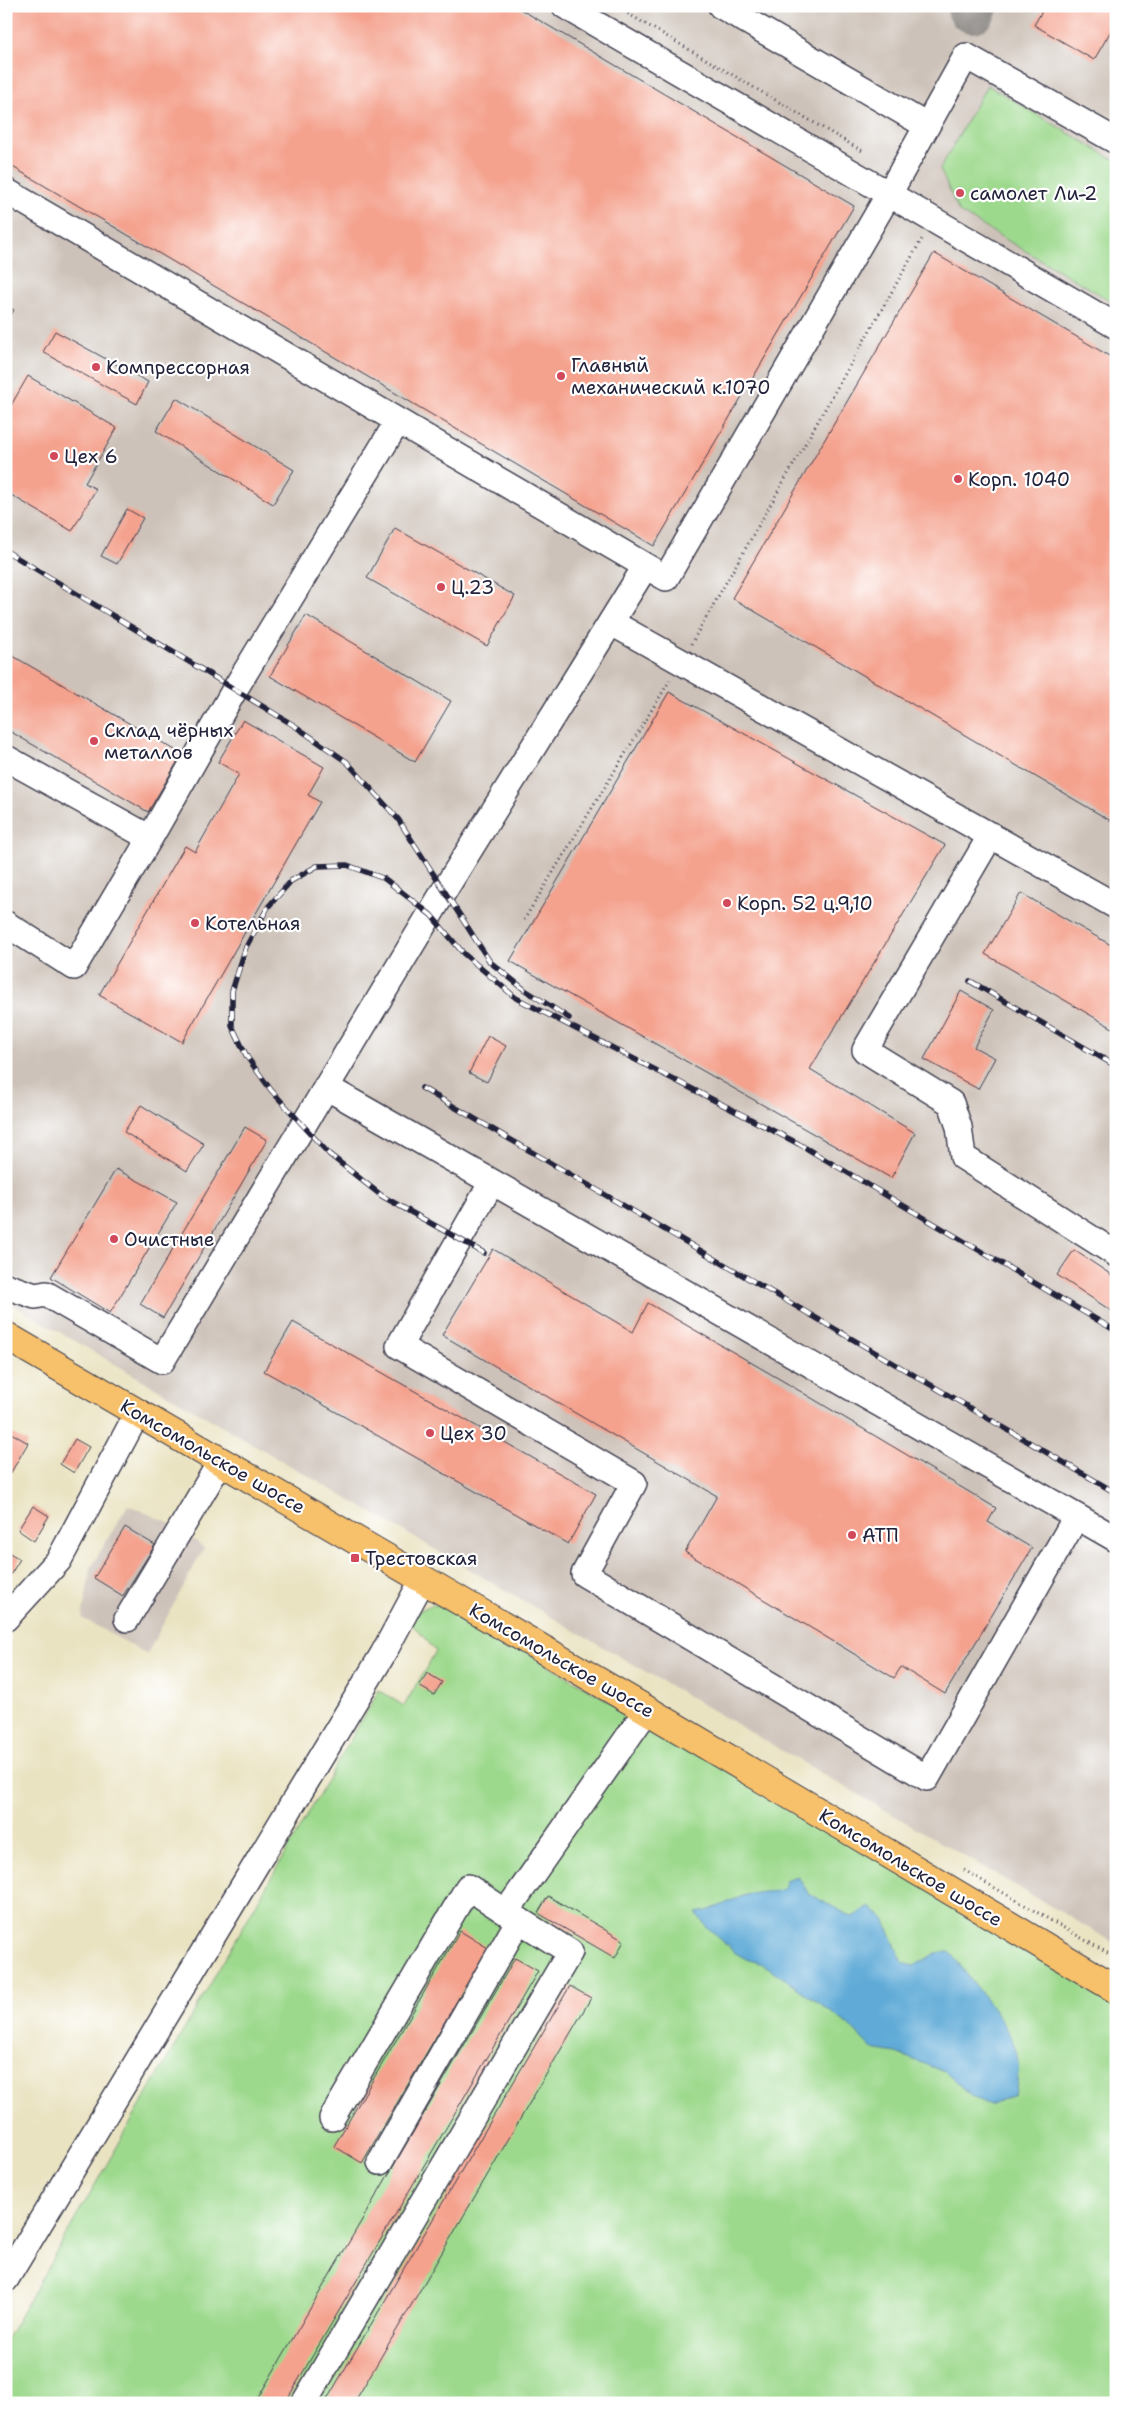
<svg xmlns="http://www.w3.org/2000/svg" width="1122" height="2409" font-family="'Shantell Sans',sans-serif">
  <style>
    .industrial { fill: #cdc2b9 }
    .green { fill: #9dd98d; stroke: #607e64 }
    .water { fill: #5faad7; stroke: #406689 }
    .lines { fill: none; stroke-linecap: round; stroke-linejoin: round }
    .taxiway { stroke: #86827e; stroke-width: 50 }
    .building { fill: #f4a28e }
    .minor-casing { stroke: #403f4f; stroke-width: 28 }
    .major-casing { stroke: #403f4f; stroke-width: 30 }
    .path { stroke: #403f4f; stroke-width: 3; stroke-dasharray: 1 4; stroke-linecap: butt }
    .minor { stroke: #fff; stroke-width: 25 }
    .major { stroke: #f7c06b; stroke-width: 28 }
    .rail-casing { stroke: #22223b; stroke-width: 5.5 }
    .rail { stroke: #fff; stroke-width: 4; stroke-dasharray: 11; stroke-linecap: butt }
    .poi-dot { fill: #d1495b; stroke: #fff; stroke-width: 2 }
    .labels { text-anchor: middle; stroke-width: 4.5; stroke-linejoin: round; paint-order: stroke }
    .poi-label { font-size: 19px; fill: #22223b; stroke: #fff; text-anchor: start }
    .street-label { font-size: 19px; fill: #22223b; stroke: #fff }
  </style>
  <rect width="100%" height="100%" fill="#fff"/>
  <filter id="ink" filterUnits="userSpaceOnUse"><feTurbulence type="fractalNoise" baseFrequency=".02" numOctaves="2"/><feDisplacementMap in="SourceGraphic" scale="10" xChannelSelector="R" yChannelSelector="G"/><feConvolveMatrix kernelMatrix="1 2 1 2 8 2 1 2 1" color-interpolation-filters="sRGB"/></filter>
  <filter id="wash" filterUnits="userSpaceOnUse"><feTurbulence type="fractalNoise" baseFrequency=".0096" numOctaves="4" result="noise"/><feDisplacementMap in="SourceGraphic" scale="20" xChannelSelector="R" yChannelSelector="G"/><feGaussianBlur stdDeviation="1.12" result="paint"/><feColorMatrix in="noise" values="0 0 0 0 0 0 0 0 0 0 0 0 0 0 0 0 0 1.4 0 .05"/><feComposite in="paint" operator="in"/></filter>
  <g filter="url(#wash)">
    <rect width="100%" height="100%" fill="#eae3c2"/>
    <!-- industrial -->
    <path class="industrial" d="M6,6H1116V1944L6,1301Z
      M128,1505L180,1528L204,1548L147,1654L82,1618L91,1567Z"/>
    <!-- green -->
    <path class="green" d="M987,85L1116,161V304L959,212L940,169Z
      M430,1605H445L1116,1999V2403H6V2340L379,1690L404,1706L436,1651L410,1622L419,1611Z"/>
    <!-- water -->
    <path class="water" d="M798,1877L809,1894L852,1917L870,1907L884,1919L903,1963L914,1966L936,1953L949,1952C957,1959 961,1968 968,1976C982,1993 1011,2030 1016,2051C1020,2066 1018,2079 1015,2094L990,2105L976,2099L945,2072L896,2053L872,2049L849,2025L785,1979L763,1964L746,1959L734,1952L706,1926L696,1913C718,1910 735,1896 756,1893C766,1891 772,1893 783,1889L785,1881Z"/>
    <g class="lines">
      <!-- taxiway -->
      <path class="taxiway" d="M972,8L973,6"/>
    </g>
    <g id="blocks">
      <!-- building -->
      <path class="building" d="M6,6H515L854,206L654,546L6,163Z
        M1045,6H1116V22L1094,60L1034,25Z
        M934,253L1116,360V824L732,598Z
        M6,305L14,310L6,323Z
        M55,331L148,382L137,404L43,352Z
        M28,376L117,428L85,483L96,489L72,531L6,492V414Z
        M176,398L294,470L273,504L156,431Z
        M127,509L143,518L117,564L101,556Z
        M395,528L515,596L487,646L367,578Z
        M306,615L451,701L415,762L270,676Z
        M6,652L182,754L148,812L6,729Z
        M669,692L945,845L810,1069L915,1133L891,1178L510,961Z
        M243,720L324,767L308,795L320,802L182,1042L99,995L185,846L195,852L239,774L218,762Z
        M1021,893L1116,948V1030L985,954Z
        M961,991L994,1010L974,1047L995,1058L978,1089L924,1059Z
        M488,1036L506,1046L487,1082L469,1073Z
        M141,1105L204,1144L187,1171L124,1132Z
        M245,1127L267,1140L163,1318L140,1304Z
        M116,1169L177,1202L110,1313L51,1277Z
        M493,1249L633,1332L648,1303L783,1381L996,1508L988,1522L1032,1548L945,1694L901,1667L894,1678L685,1552L717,1496L442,1335Z
        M1074,1250L1116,1278V1314L1057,1275Z
        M293,1322L596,1494L568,1544L264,1371Z
        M6,1430L28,1443L9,1476L6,1474Z
        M75,1439L89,1447L74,1473L60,1464Z
        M33,1506L49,1516L34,1541L18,1530Z
        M125,1527L155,1545L123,1596L94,1578Z
        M6,1551L20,1559L6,1582Z
        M427,1673L442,1682L434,1695L419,1686Z
        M548,1896L624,1941L615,1958L538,1913Z
        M460,1931L488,1948L362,2163L334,2146Z
        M515,1958L538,1971L285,2403H255Z
        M570,1986L591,1998L354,2403H329L326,2401Z"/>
    </g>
  </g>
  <g filter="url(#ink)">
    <use href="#blocks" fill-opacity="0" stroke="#403f4f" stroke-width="1"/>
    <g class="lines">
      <!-- minor casing -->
      <g class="minor-casing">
        <path id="minor" d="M565,6L1116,326
          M721,6L927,126
          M6,191L398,421
          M612,623L1116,906
          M6,758L150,838L235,689L398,421L666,578L889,194L966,56L1116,141
          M991,835L865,1050L951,1103L959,1127L963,1157L1116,1254
          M6,924L74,967L150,838
          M326,1087L1116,1539
          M492,1182L399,1346L634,1483L584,1574L927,1778L1076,1517
          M6,1286L35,1296L46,1294L162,1361L444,891L645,567
          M6,1618L59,1560L138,1412
          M127,1619L221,1461
          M332,2118L468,1887L506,1912
          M380,2162L519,1920L506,1912L647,1710
          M6,2279L383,1654L423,1579
          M304,2403L570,1952L519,1920"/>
      </g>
      <!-- major casing -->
      <g class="major-casing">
        <path id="major" d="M6,1336L647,1710L1116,1989"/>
      </g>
      <!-- path -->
      <path class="path" d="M615,6L864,152
        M691,644L923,237
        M524,920L670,680
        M964,1870L1116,1958"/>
      <!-- minor -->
      <use href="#minor" class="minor"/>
      <!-- major -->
      <use href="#major" class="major"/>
      <!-- rail casing -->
      <g class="rail-casing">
        <path id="rail" d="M6,551L295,726L347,762L398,819L490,962L525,990L569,1018
          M970,981L1116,1066
          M422,1088L1116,1493
          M484,1253L382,1196L329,1154L271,1090L247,1057L232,1026V991L246,947L268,907L291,881L317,866L347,865L385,879L431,915L464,954L516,998L799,1144L1116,1331"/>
      </g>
      <!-- rail -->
      <use href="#rail" class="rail"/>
    </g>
  </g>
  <!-- markers -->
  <g class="poi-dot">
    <circle cx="960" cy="193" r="5"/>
    <circle cx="96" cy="367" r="5"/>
    <circle cx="561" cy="376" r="5"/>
    <circle cx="54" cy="456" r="5"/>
    <circle cx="958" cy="479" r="5"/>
    <circle cx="441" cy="587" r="5"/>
    <circle cx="94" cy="741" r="5"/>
    <circle cx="727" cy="903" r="5"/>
    <circle cx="195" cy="923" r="5"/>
    <circle cx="114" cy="1239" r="5"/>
    <circle cx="430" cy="1433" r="5"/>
    <circle cx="852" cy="1535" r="5"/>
    <rect x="350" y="1553" width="10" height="10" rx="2.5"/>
  </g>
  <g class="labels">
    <!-- poi labels -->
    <g class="poi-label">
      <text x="970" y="200">самолет Ли-2</text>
      <text x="571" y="372">Главный<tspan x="571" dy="22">механический к.1070</tspan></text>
      <text x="106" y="374">Компрессорная</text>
      <text x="64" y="463">Цех 6</text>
      <text x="968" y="486">Корп. 1040</text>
      <text x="451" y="594">Ц.23</text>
      <text x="104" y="737">Склад чёрных<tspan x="104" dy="22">металлов</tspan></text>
      <text x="737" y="910">Корп. 52 ц.9,10</text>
      <text x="205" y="930">Котельная</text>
      <text x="124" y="1246">Очистные</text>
      <text x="440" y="1440">Цех 30</text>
      <text x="862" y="1542">АТП</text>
      <text x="365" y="1565">Трестовская</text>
    </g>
    <!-- street labels -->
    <g class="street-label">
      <text transform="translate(213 1456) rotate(30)" y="7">Комсомольское шоссе</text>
      <text transform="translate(562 1660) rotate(30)" y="7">Комсомольское шоссе</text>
      <text transform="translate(911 1867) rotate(31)" y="7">Комсомольское шоссе</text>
    </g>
  </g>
  <!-- margin -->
  <rect width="1122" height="2409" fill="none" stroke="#fff" stroke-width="25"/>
</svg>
